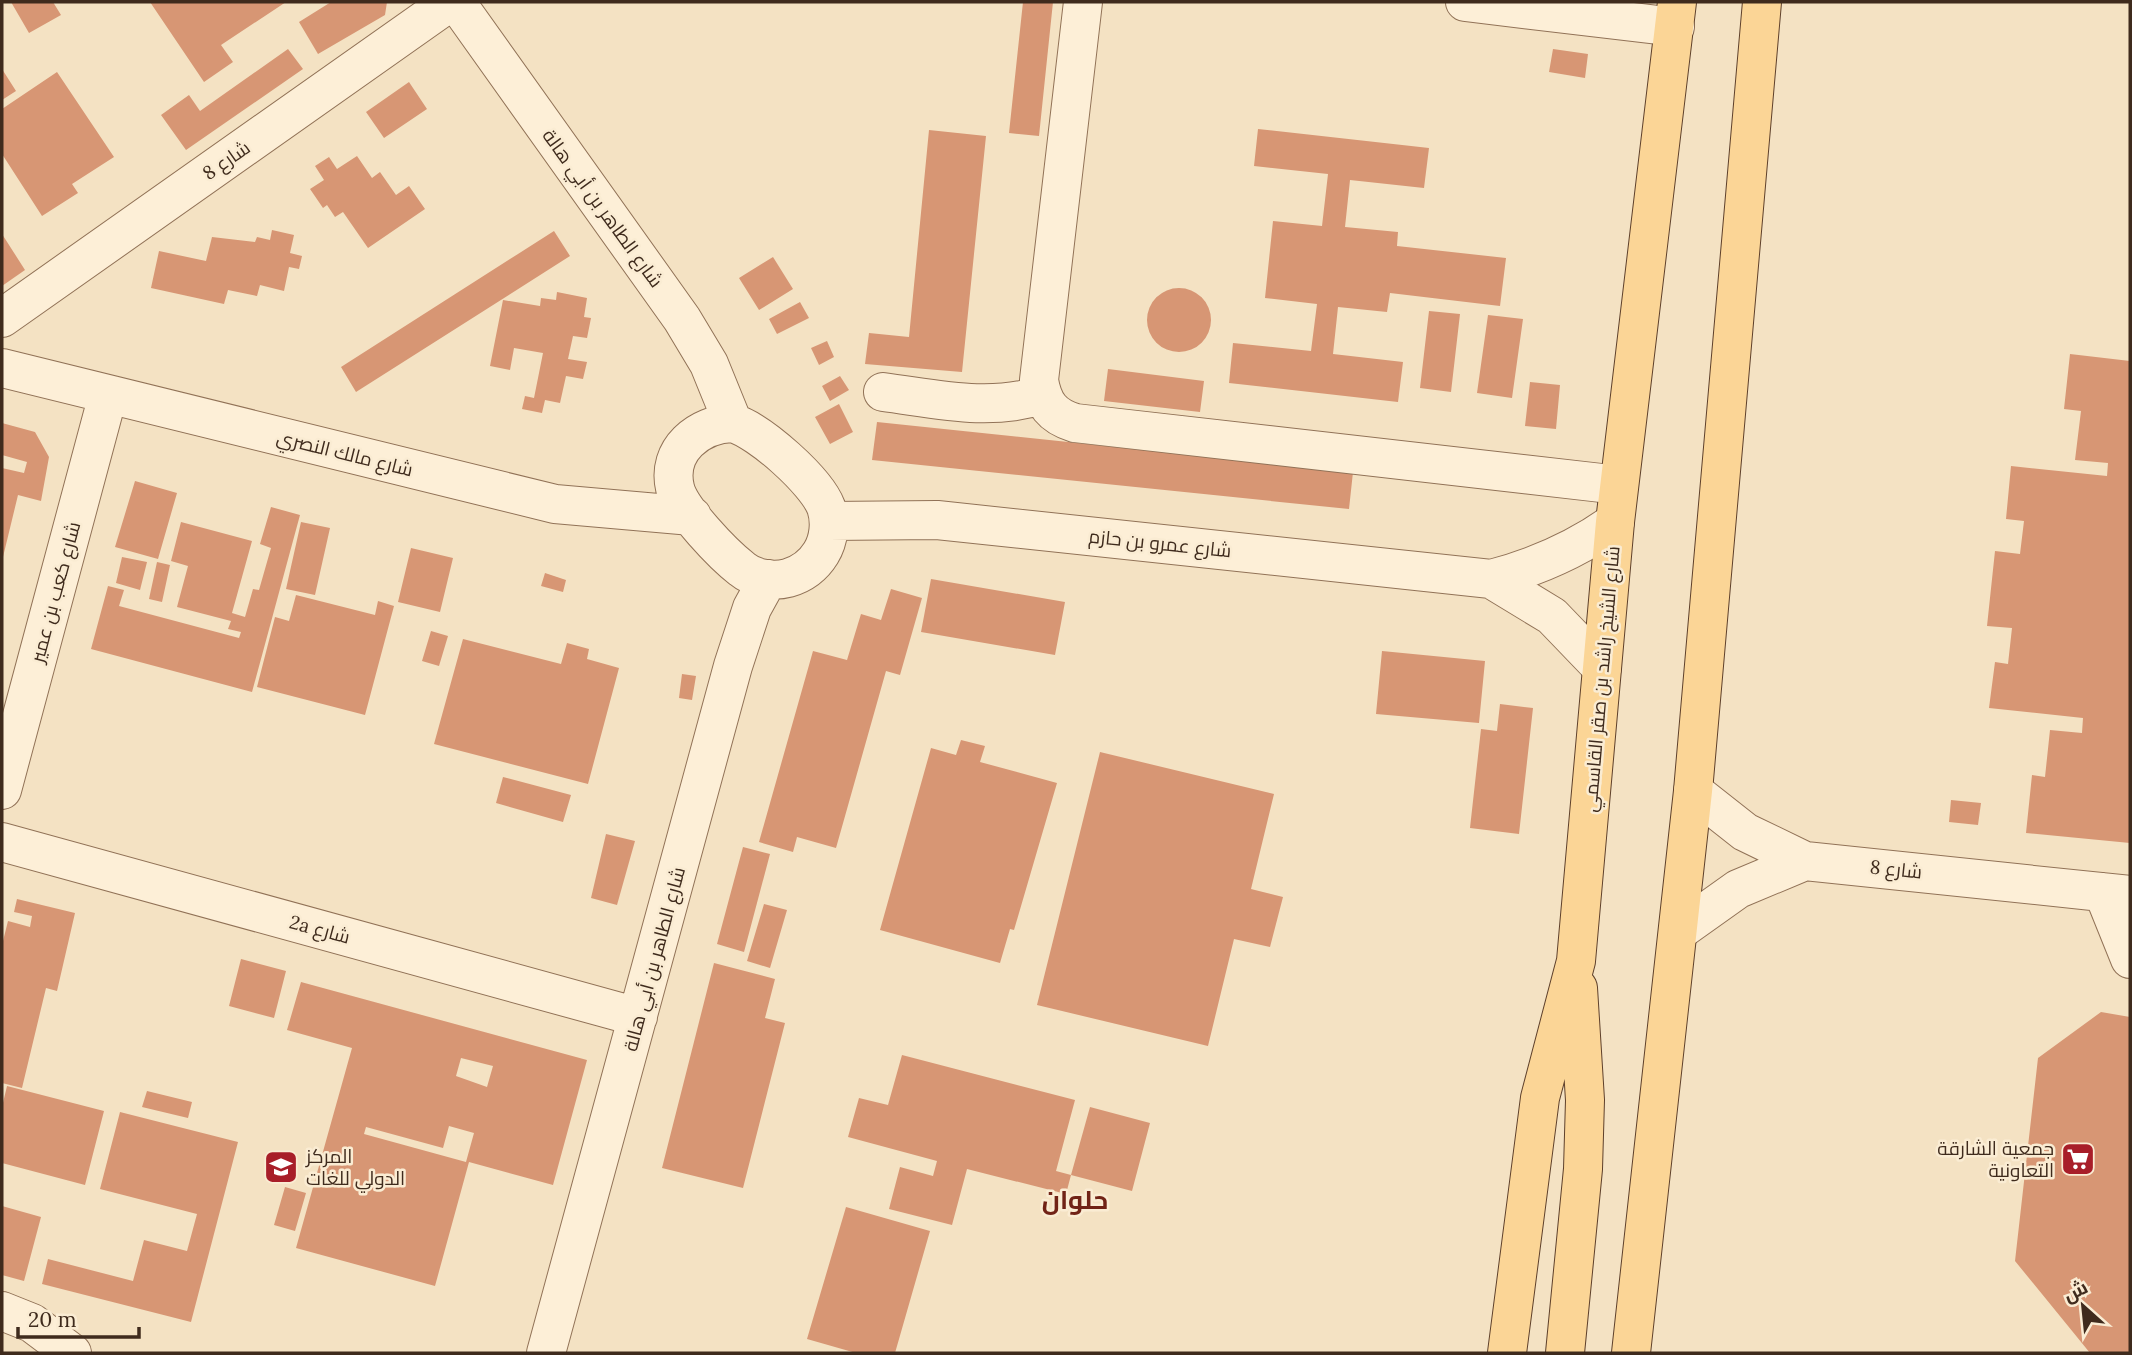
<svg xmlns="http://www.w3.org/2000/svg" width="2132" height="1355" font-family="Lora,Cairo,serif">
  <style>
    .building { fill: #d79674; fill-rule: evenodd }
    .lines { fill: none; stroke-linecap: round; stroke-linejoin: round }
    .minor-casing { stroke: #917257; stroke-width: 40 }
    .major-casing { stroke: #5e402b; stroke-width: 40 }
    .minor { stroke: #fdefd7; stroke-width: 38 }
    .major { stroke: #fbd596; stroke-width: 38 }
    .labels { text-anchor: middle; stroke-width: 5; stroke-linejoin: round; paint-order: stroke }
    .street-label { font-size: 19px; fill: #3f2b1d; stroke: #faecd3 }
    .poi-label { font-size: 19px; fill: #3f2b1d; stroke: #faecd3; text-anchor: end }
    .district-label { font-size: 26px; font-weight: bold; fill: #712316; stroke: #faecd3 }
  </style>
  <rect width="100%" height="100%" fill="#f4e2c3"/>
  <!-- building -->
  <path class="building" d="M11,2H53L61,15L29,33Z
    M150,2H286L221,45L233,62L204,82Z
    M331,2H387L385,15L318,54L299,22Z
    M1023,2H1053L1039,136L1009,133Z
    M288,49L303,69L186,150L161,115L189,95L200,111Z
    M1553,49L1588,54L1585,78L1549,72Z
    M2,69L16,91L2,100Z
    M57,72L114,157L72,184L78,193L42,216L2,154V109Z
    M409,82L427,109L384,138L366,112Z
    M1258,129L1429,148L1424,188L1350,180L1345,227L1398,232L1397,246L1506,258L1500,306L1390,293L1387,312L1338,307L1333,354L1403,362L1398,402L1229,383L1233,343L1311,351L1317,304L1265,298L1273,221L1322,226L1328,174L1254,166Z
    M929,130L986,136L962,372L865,364L869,333L909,337Z
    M357,156L372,178L380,172L396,195L409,186L425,209L368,248L343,212L335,217L327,205L323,208L310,189L324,180L315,166L329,157L337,169Z
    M272,230L294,235L290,253L302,256L299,269L289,267L284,291L260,285L257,296L228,290L224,304L151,288L159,251L206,261L212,237L255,242L257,237L270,240Z
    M554,231L570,256L356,392L341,367Z
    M2,234L25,270L2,286Z
    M773,257L793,289L759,310L739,278Z
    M1147 320a32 32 0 1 1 64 0a32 32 0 1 1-64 0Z
    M557,292L587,298L584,317L591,318L587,338L573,336L568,359L587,362L583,379L566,376L560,403L545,400L542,413L522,409L525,396L534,398L543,353L514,348L510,370L490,366L503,300L540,306L541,298L556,300Z
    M800,302L809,318L777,334L769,319Z
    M1429,311L1460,314L1451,392L1420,388Z
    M1488,315L1523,319L1512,398L1477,393Z
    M827,341L834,357L819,365L811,348Z
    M2070,354L2130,361V843L2026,833L2032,775L2045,777L2050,730L2082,733L2083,718L1989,708L1995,662L2008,664L2012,628L1987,626L1995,551L2020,554L2024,521L2006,519L2011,466L2107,476L2108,463L2075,460L2081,411L2064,409Z
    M1108,369L1204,381L1200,412L1104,401Z
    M840,376L849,390L830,401L822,386Z
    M1530,382L1560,385L1556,429L1525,426Z
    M839,404L853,432L830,444L815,417Z
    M877,422L1353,472L1349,509L872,460Z
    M2,423L35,432L49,457L41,501L18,495L3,557L2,468L24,473L27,462L2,455Z
    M135,481L177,493L158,559L115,547Z
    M271,507L300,515L252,692L91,649L108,586L124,590L119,606L239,638L241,632L228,629L231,621L177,607L188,566L171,561L181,522L252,541L232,613L245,617L253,589L259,590L271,548L260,544Z
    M301,522L330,528L315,595L286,589Z
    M411,548L453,558L440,612L398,602Z
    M122,557L147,562L140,590L116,583Z
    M157,562L170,565L162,602L149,599Z
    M545,573L566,580L563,592L541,586Z
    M931,579L1065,602L1055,655L921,632Z
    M891,589L922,598L900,675L886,671L836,848L797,837L793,852L759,842L813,651L847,660L861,614L881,620Z
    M296,595L375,615L378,601L394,606L365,715L257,687L275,617L289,621Z
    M431,631L448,636L439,666L422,661Z
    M463,639L561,664L567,643L589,649L587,659L619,668L588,784L434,744Z
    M1382,651L1485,661L1479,723L1376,714Z
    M682,674L696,676L692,700L679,698Z
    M1500,704L1533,708L1519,834L1470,828L1481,729L1497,731Z
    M961,740L985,746L980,762L1057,783L1014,930L1010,929L1000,963L880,930L931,748L956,755Z
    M1100,752L1274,794L1251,889L1283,897L1270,947L1234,939L1208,1046L1037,1005Z
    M503,777L571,795L563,822L496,803Z
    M1951,800L1981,803L1978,825L1949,822Z
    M606,834L635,841L617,905L591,898Z
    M743,847L770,854L744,952L717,944Z
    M17,899L75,913L57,991L46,988L22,1088L2,1083V945L8,921L30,927L32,916L14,912Z
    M764,904L787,910L770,968L747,961Z
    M241,959L286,971L274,1018L229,1006Z
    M714,963L775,979L765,1018L785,1023L743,1188L662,1168Z
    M301,982L587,1060L553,1185L469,1162L435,1286L296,1248L352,1048L287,1030ZM461,1058L493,1066L487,1087L456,1076ZM449,1126L474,1133L466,1162L364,1134L366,1127L443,1148Z
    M2101,1012L2130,1017V1353H2090L2015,1261L2038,1058Z
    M902,1055L1075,1100L1056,1171L1071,1175L1066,1194L967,1169L952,1225L889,1209L900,1167L933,1176L937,1161L848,1137L859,1098L888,1105Z
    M7,1086L104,1111L85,1185L2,1163V1107Z
    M147,1091L192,1102L188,1118L142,1107Z
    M1090,1107L1150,1123L1132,1191L1071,1175Z
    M120,1112L238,1142L191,1322L42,1284L48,1259L133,1281L144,1240L187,1251L197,1214L100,1189Z
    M285,1187L306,1193L295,1231L274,1225Z
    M2,1206L41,1217L24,1281L2,1275Z
    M846,1207L930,1231L895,1353H856L807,1339Z"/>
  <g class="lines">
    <!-- minor casing -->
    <g class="minor-casing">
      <path id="minor" d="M456,2L682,319L709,364L733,423
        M1083,2L1039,380C1043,404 1052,416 1075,423L1619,485
        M1465,2L1675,27
        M2,318L450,2
        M2,368L555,504L692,516
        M883,392C937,399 989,412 1041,395
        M733,423C760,431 816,481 826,507C831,522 829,540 821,553C813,566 802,574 788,578C773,582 754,579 742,569C724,555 680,510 675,488C666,450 699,424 733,423Z
        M829,521L937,520L1491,579C1537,567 1576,550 1615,522
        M1491,579L1552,616L1602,668
        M2,790L108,395
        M1693,791L1745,832L1805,861
        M2,842L638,1017
        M2103,892L2130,959
        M1679,931L1738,889L1805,861L2130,895
        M2,1311L32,1323L72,1353
        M546,1353L733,666L752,608L768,579"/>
    </g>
    <!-- major casing -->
    <g class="major-casing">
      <path id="major" d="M1507,1353L1540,1098L1576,961L1615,522L1677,2
        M1565,1353L1583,1169L1585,1100L1578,988
        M1631,1353L1693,791L1762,2"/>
    </g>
    <!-- minor -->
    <use href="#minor" class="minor"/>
    <!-- major -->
    <use href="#major" class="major"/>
  </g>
  <!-- icons -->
  <defs>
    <g id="supermarket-square" transform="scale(1.75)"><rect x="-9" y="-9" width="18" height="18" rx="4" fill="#a81e29" stroke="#faecd3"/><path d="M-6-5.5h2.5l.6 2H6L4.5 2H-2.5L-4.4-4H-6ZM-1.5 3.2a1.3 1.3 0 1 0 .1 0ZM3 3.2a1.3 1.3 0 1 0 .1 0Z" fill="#fff"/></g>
    <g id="school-square" transform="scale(1.75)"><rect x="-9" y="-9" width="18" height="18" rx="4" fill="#a81e29" stroke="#faecd3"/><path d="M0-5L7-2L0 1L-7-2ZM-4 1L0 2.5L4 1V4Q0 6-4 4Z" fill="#fff"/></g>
  </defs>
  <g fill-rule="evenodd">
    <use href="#supermarket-square" x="2078" y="1159"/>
    <use href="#school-square" x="281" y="1167"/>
  </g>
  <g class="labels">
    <!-- street labels -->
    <g class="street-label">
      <text transform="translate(226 160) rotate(-35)" y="7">شارع 8</text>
      <text transform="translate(603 208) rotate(54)" y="7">شارع الطاهر بن أبي هالة</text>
      <text transform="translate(345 453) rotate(14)" y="7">شارع مالك النصري</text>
      <text transform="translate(1160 543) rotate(6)" y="7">شارع عمرو بن حازم</text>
      <text transform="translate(55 592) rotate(-75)" y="7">شارع كعب بن عمير</text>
      <text transform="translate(1601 679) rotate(-85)" y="7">شارع الشيخ راشد بن صقر القاسمي</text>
      <text transform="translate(1896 869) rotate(6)" y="7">شارع 8</text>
      <text transform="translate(320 929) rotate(15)" y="7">2a شارع</text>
      <text transform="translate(654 959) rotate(-75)" y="7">شارع الطاهر بن أبي هالة</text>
    </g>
    <!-- poi labels -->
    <g class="poi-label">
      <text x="2054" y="1155">جمعية الشارقة<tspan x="2054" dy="22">التعاونية</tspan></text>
      <text x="306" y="1163" text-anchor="start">المركز<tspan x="306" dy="22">الدولي للغات</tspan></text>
    </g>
    <!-- district labels -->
    <g class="district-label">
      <text x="1075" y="1209">حلوان</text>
    </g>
  </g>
  <!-- border -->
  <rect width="2132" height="1355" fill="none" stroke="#3f2b1d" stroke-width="7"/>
  <!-- north arrow -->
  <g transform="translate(2083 1306) rotate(333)" stroke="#faecd3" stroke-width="5" paint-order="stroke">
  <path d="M0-5L12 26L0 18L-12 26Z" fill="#3f2b1d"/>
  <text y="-10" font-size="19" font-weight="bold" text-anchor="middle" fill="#3f2b1d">ش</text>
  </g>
  <!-- scale -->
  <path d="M18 1327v10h121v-10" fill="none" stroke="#3f2b1d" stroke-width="3.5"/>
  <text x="28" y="1327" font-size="21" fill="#3f2b1d" stroke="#faecd3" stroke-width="5" paint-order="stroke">20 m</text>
</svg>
